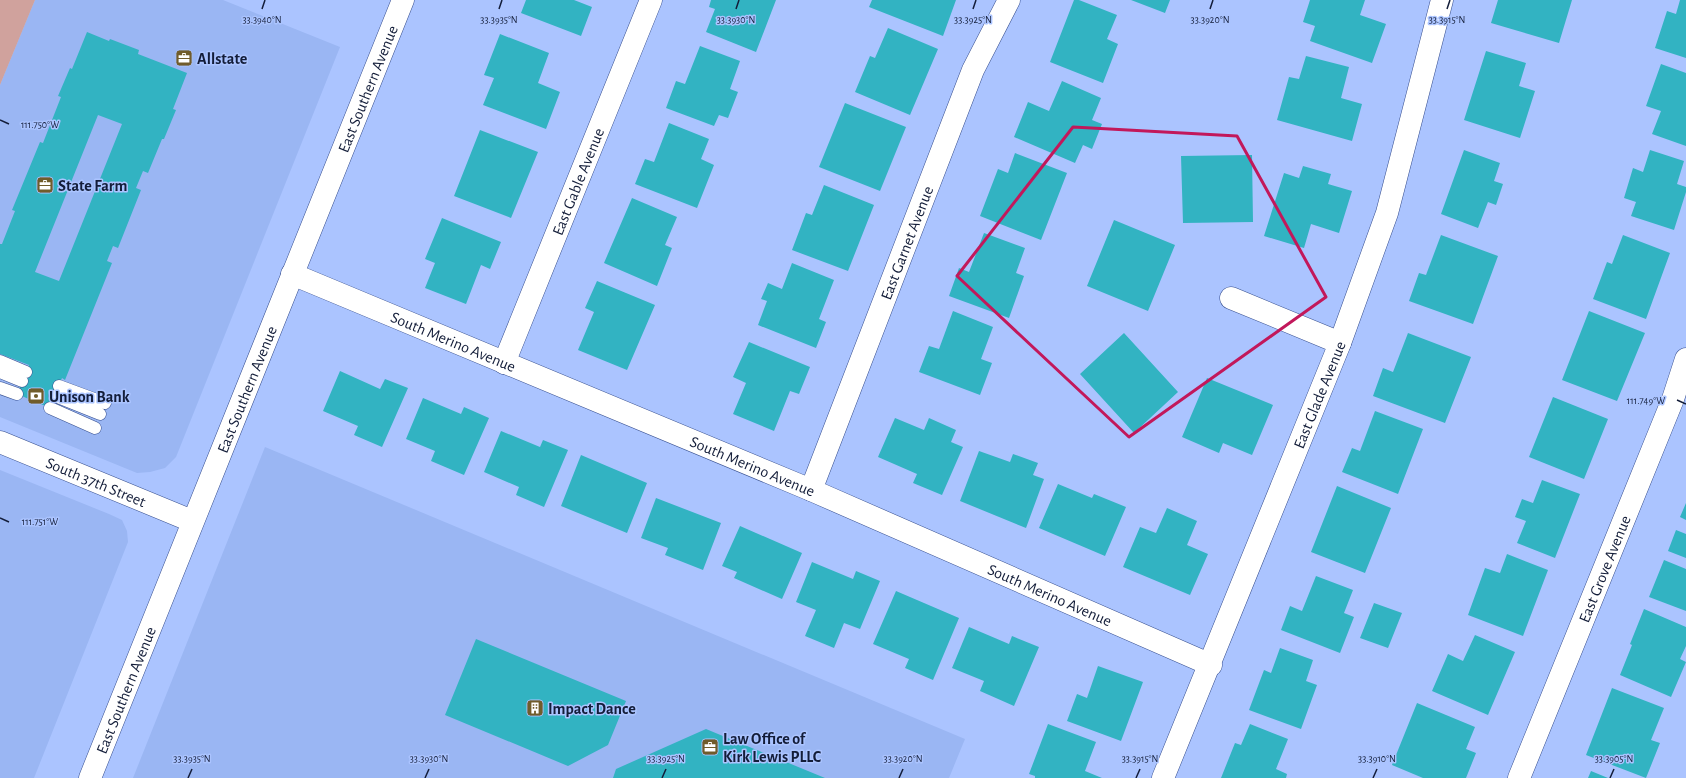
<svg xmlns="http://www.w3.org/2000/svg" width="1686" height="778" font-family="'Alegreya Sans',sans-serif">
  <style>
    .built { fill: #9ab6f3 }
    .green { fill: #d0a29d }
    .building { fill: #32b3c2; fill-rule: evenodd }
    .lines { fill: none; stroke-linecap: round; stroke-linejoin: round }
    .lane-casing { stroke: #374f8f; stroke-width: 13 }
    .street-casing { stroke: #374f8f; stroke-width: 23 }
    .secondary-casing { stroke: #374f8f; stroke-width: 23 }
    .lane { stroke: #fff; stroke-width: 12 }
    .street { stroke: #fff; stroke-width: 22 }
    .secondary { stroke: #fff; stroke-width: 22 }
    .marked { fill: none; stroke: #c2185b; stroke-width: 3; stroke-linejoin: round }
    .ticks { fill: none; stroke: #131d39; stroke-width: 1.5 }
    .labels { text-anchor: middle; stroke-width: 3; stroke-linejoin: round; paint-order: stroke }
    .poi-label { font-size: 16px; font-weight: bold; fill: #131d39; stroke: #abc4ff; text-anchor: start }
    .street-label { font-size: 16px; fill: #131d39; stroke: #abc4ff }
    .ticks-label { font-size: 10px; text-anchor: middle; fill: #131d39; stroke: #abc4ff; stroke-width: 3; stroke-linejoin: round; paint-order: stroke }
  </style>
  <rect width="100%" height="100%" fill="#abc4ff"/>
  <!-- built -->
  <path class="built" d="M35,0H223L340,47L176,457L165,468L150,472L137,473L0,417V85Z
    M265,447L965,739L949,778H133Z
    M0,470L109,514L122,520L127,531L128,542L34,778H0Z"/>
  <!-- green -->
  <path class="green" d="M0,0H35L0,85Z"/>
  <!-- building -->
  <path class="building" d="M526,0H574L592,7L581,36L521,13Z
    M711,0H776L756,52L706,32L715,9L709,7Z
    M872,0H956L943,36L869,7Z
    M1074,0H1079L1117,15L1107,39L1118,44L1103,83L1050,62Z
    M1131,0H1170L1165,13Z
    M1310,0H1365L1360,15L1386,24L1372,63L1310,41L1315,26L1303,22Z
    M1498,0H1572L1559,43L1491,23Z
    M1680,0H1686V58L1655,48L1667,11L1676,14Z
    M888,28L938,49L910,115L855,92L870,56L875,58Z
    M87,32L109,41L110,39L139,50L138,54L187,73L173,109L176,110L164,139H162L148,173L143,171L136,188L141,190L118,248L113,246L107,261L112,263L65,380L62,378L50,408L17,394L29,365L0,354V244H2L15,211L12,210L40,142L43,143L61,97L58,96L70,68L72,69ZM98,115L122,124L59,281L35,272Z
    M500,34L549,53L538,83L560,92L546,129L483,105L494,78L484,75Z
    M700,46L740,61L730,89L738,92L728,118L719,115L714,126L666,108L676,81L685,84Z
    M1486,51L1526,63L1519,86L1535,91L1520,138L1464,120Z
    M1306,56L1349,67L1341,98L1362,104L1352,141L1277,120L1289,77L1299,79Z
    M1661,64L1686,73V146L1652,134L1661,111L1646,106Z
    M1062,81L1101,98L1092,120L1102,124L1092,149L1083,145L1075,163L1014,137L1028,102L1049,111Z
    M845,103L906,127L880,191L819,167Z
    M669,123L709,139L701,159L714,165L697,208L635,184L645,159L654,162Z
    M480,130L538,152L511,218L454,196Z
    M1464,150L1500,163L1494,181L1503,184L1496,205L1488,202L1478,228L1441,214Z
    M1650,150L1684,161L1677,184L1686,187V192L1674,230L1631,216L1636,202L1624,198L1633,168L1643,172Z
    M1015,153L1067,173L1041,240L980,216L998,169L1008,173Z
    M1252,155L1253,222L1183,223L1181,156Z
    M1303,166L1331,174L1328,184L1352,191L1339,233L1311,224L1304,248L1264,236L1284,173L1299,178Z
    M824,185L874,205L848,271L792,250L806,213L812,215Z
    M632,198L677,217L665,245L672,248L657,286L604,263Z
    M442,218L501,242L490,269L481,265L466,304L425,288L435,263L425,259Z
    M1114,220L1175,245L1148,311L1087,286Z
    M984,233L1025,248L1016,273L1024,276L1009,318L949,296L959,268L969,272Z
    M1441,235L1498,256L1473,324L1409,301L1419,273L1426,275Z
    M1623,235L1670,253L1646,319L1593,299L1607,262L1612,264Z
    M792,263L834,280L819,319L826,322L816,348L758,325L767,301L761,299L768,283L782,289Z
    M597,281L655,305L627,370L578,350L594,312L585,308Z
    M953,311L993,327L981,359L992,363L980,395L919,372L929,346L939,349Z
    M1589,311L1645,333L1617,401L1562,380Z
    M1124,333L1178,392L1134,433L1080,374Z
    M1408,333L1471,357L1445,423L1373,396L1383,368L1393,372Z
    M749,342L810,367L799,394L790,391L774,431L733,414L746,383L733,377Z
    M340,371L380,389L385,379L408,388L382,447L354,435L358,426L323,411Z
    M1207,378L1273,405L1252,455L1223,443L1219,453L1182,437Z
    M1553,397L1608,419L1584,479L1529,457Z
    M423,398L461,414L464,407L489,418L464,475L431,461L435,451L406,439Z
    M1375,411L1423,429L1398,494L1342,472L1352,448L1360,451Z
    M895,418L924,430L929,418L956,430L951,442L963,447L942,495L913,483L917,474L878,457Z
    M501,431L540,447L543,440L568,450L544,507L516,495L519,487L484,472Z
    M979,451L1010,462L1013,454L1038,463L1033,475L1044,479L1026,528L960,501Z
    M581,455L647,483L627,533L561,506Z
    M1542,480L1580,494L1555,558L1517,543L1526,521L1515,517L1522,499L1533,503Z
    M1058,484L1092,498L1094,494L1126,507L1105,556L1039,528Z
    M1337,486L1391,508L1365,573L1311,552Z
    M656,498L721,523L703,570L665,555L668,548L641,538Z
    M1686,503V520L1680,517Z
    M1167,508L1197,521L1187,545L1208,554L1190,595L1123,567L1140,527L1156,533Z
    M740,526L802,553L782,599L734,578L737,572L722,566Z
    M1676,530L1686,534V558L1668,551Z
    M1507,554L1548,570L1523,636L1468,615L1485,568L1500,573Z
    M1664,560L1686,569V611L1649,597Z
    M812,562L853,579L856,571L880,581L860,629L844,623L834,648L805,636L816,610L796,602Z
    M1316,576L1353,590L1344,613L1354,617L1340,653L1281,630L1290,606L1302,611Z
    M896,591L959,618L933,680L905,668L909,659L873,644Z
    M1374,603L1402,613L1388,648L1360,638Z
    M1644,609L1686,627V646L1680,659L1686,662L1671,697L1620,675L1632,645L1630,644Z
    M969,627L1009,644L1012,636L1039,647L1014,706L980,691L984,681L952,668Z
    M1475,635L1515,652L1488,715L1432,691L1448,654L1463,661Z
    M476,639L626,701L608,745L568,766L445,715Z
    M1280,648L1313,660L1306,681L1317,685L1301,729L1249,710L1264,670L1271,673Z
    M1098,666L1143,682L1121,741L1067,721L1077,694L1087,698Z
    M1612,688L1664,708L1651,740L1660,743L1646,778L1586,755Z
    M1417,703L1475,727L1466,749L1476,753L1466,778H1423L1392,765Z
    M1048,724L1096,742L1085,771L1102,778H1035V776L1029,774Z
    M1250,724L1288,739L1276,769L1287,774L1286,778H1221L1235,743L1241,745Z
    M706,729L825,778H613L616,769Z
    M1591,771L1608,778H1588Z"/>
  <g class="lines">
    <!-- lane casing -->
    <g class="lane-casing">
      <path id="lane" d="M0,361L26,372
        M0,372L22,381
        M59,386L105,403
        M0,388L17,394
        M55,396L100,414
        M50,408L95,428"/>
    </g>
    <!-- street casing -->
    <g class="street-casing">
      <g id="street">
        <path id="s1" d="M292,274L811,490L1211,665"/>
        <path d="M1231,298L1340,343"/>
        <path id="s2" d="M504,363L651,0"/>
        <path id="s3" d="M0,442L192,521"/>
        <path id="s4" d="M811,490L973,70L1009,0"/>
        <path id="s5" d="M1163,778L1340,343L1387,213L1442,0"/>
        <path id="s6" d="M1519,778L1673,399L1686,359"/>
      </g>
    </g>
    <!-- secondary casing -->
    <g class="secondary-casing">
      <g id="secondary">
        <path id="s7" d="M90,778L403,0"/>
      </g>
    </g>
    <!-- lane -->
    <use href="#lane" class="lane"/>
    <!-- street -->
    <use href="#street" class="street"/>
    <!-- secondary -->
    <use href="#secondary" class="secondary"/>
  </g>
  <!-- marked area -->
  <path class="marked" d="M1073,127L1237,136L1326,297L1129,437L957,276Z"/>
  <!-- ticks -->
  <path class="ticks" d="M262,9L265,0M499,9L502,0M736,9L739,0M973,9L976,0M1210,9L1213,0M1447,9L1450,0M0,120L9,124M1677,400L1686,404M0,518L9,522M188,778L192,769M425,778L429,769M662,778L666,769M899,778L903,769M1136,778L1140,769M1373,778L1377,769M1610,778L1614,769"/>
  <!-- icons -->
  <defs>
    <g id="office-square" transform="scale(0.9)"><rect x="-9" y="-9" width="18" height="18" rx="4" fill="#705c2b" stroke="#abc4ff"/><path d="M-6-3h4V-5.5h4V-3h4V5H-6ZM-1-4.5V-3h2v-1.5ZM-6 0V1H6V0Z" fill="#fff"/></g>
    <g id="bank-square" transform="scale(0.9)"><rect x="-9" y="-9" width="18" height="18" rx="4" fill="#705c2b" stroke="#abc4ff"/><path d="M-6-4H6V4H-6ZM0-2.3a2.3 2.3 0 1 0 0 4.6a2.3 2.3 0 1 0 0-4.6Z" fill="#fff"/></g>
    <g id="building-square" transform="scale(0.9)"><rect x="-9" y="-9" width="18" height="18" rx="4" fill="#705c2b" stroke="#abc4ff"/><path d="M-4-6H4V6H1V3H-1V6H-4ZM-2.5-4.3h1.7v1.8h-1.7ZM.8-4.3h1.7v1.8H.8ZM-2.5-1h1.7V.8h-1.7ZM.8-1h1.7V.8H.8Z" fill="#fff"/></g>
  </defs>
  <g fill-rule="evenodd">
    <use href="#office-square" x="184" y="58"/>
    <use href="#office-square" x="45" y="185"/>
    <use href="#bank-square" x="36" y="396"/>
    <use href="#building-square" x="535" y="708"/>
    <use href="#office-square" x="710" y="747"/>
  </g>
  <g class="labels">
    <!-- poi labels -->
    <g class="poi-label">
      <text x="197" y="64">Allstate</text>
      <text x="58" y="191">State Farm</text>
      <text x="49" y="402">Unison Bank</text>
      <text x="548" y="714">Impact Dance</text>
      <text x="723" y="744">Law Office of<tspan x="723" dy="18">Kirk Lewis PLLC</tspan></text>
    </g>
    <!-- street labels -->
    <g class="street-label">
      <text dy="6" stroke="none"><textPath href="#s7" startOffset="743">East Southern Avenue</textPath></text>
      <text dy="6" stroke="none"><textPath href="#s2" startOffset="196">East Gable Avenue</textPath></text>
      <text dy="6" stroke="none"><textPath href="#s4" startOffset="265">East Garnet Avenue</textPath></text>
      <text dy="6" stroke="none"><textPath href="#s1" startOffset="175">South Merino Avenue</textPath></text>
      <text dy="6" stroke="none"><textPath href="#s7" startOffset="419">East Southern Avenue</textPath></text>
      <text dy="6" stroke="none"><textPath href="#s5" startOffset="414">East Glade Avenue</textPath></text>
      <text dy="6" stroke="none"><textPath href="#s1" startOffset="499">South Merino Avenue</textPath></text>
      <text dy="6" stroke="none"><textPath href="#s3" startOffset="104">South 37th Street</textPath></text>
      <text dy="6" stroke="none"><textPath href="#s6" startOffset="226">East Grove Avenue</textPath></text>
      <text dy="6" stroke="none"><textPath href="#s1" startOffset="823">South Merino Avenue</textPath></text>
      <text dy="6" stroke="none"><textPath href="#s7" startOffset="95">East Southern Avenue</textPath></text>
    </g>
  </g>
  <g class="ticks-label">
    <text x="262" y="23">33.3940°N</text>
    <text x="499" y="23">33.3935°N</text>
    <text x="736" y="23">33.3930°N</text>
    <text x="973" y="23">33.3925°N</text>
    <text x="1210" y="23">33.3920°N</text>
    <text x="1447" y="23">33.3915°N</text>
    <text x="40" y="128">111.750°W</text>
    <text x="1646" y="404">111.749°W</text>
    <text x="40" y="525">111.751°W</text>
    <text x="192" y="762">33.3935°N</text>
    <text x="429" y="762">33.3930°N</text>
    <text x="666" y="762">33.3925°N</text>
    <text x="903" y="762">33.3920°N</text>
    <text x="1140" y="762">33.3915°N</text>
    <text x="1377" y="762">33.3910°N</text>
    <text x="1614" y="762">33.3905°N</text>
  </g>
</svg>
